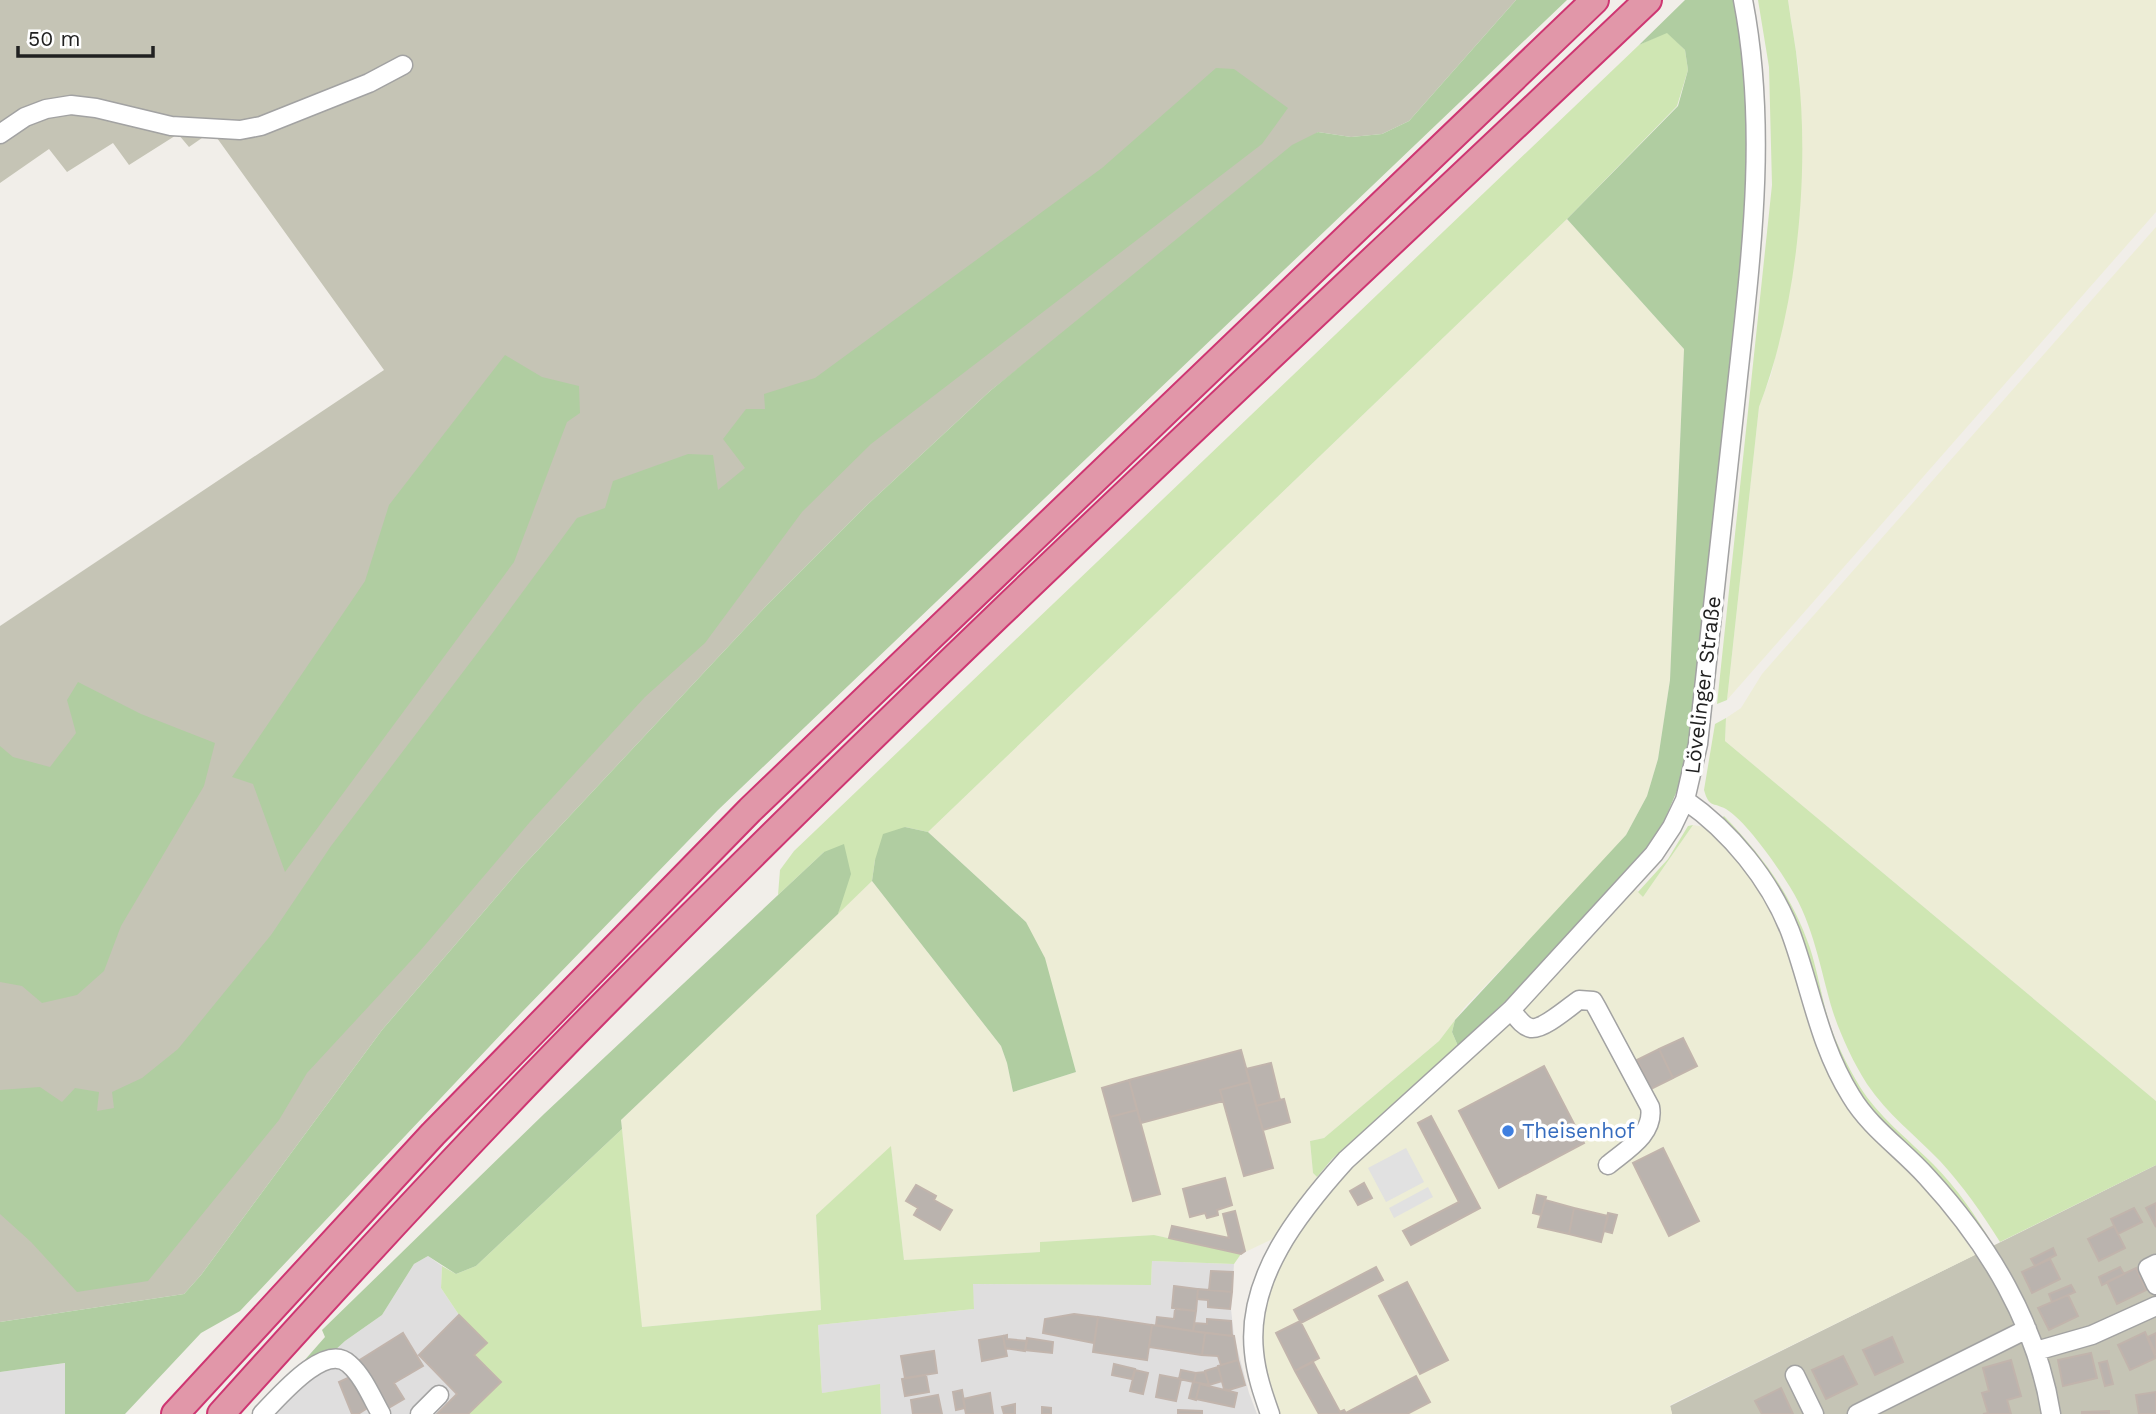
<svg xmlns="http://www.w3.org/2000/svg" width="2156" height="1414" font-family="'Work Sans',sans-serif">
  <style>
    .residential { fill: #dfdede }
    .construction { fill: #c5c4b5 }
    .farmland { fill: #ededd6 }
    .grass { fill: #cfe6b3 }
    .forest { fill: #b0cda1 }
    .parking { fill: #e1e1e1 }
    .building { fill: #bab3ae; stroke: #c1b4ac; stroke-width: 2 }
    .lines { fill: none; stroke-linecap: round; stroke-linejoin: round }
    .minor-casing { stroke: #a2a2a2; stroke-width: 21 }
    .highway-casing { stroke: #ce3672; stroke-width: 30 }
    .minor { stroke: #fff; stroke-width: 18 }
    .highway { stroke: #e197a9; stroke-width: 26 }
    .shop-dot { fill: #3f7fe0; stroke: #fff; stroke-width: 2.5 }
    .labels { text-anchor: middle; stroke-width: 7; stroke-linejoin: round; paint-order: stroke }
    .street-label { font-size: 21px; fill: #212121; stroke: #fff }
    .shop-label { font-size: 21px; fill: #366cbe; stroke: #fff; text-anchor: start }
  </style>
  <rect width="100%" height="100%" fill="#f1eee9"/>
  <!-- residential -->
  <path class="residential" d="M428,1256L442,1266L441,1288L459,1315L487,1343L475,1355L501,1382L468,1414H255L303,1362L319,1353L333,1352L345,1341L382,1315L414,1264Z
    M1152,1261L1234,1264L1231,1309L1234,1336L1249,1393L1257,1414H881L880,1385L822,1393L818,1325L974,1309L972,1284L1151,1285Z
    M66,1363L65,1414H0V1372Z"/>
  <!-- construction -->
  <path class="construction" d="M0,0H1516L1409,121L1382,134L1351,137L1318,132L990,391L866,506L767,605L522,867L382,1030L201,1275L184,1294L0,1322V626L384,370L212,131L189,147L178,134L129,165L113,143L67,172L49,149L0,183Z
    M2156,1165V1414H1672L1670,1406Z"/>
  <!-- farmland -->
  <path class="farmland" d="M1788,0H2156V212L1727,700L1759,407L1771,375L1779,341L1799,216L1802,152L1799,70Z
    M1567,219L1684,349L1670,680L1658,759L1647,796L1626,835L1579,888L1464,1008L1439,1041L1324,1138L1310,1141L1313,1173L1317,1177L1300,1200L1277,1237L1241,1254L1154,1235L1041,1242V1252L904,1260L891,1147L816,1215L821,1310L641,1327L621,1120L872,881L1001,1046L1007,1063L1013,1092L1076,1072L1059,1012L1026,922L928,832Z
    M2156,227V1101L1725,741L1726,718L1741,708L1762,674Z
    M1693,825L1705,827L1728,850L1751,878L1768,906L1783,935L1810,1030L1825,1067L1845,1102L1866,1130L1942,1206L1975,1255L1670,1405L1672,1414H1280L1268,1380L1262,1353L1264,1310L1277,1268L1302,1227L1326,1193L1358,1158L1506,1026L1546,987L1636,889L1643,897Z"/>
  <!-- grass -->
  <path class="grass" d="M1758,0H1788C1791,23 1796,46 1798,69C1810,173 1797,309 1759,407L1727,700L1717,704L1772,185L1769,67Z
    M1667,32L1685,50L1688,70L1677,106L1567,219L928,832L905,827L875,860L872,881L838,914L843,895L824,852L778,895L780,870L794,851L1639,45Z
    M1726,718L1725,741L2156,1101V1165L2000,1242C1982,1213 1963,1186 1940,1161C1915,1135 1887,1114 1867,1084C1853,1062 1841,1036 1833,1012C1820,969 1814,925 1790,887C1777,866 1747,822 1726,809C1713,802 1709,808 1704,790L1715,724Z
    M1724,816C1762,855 1792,896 1810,948C1817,970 1821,993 1827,1015C1834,1040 1847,1065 1860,1087C1879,1117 1908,1139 1933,1164C1957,1188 1976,1216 1993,1245L1990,1247L1879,1120L1858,1093L1840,1060L1824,1022L1806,952L1720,820Z
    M1693,825L1643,897L1638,892L1668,859L1688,826Z
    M1455,1020L1452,1032L1458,1046L1332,1159L1317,1177L1313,1173L1310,1141L1324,1138L1439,1041Z
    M622,1129L642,1327L821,1310L816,1215L891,1146L904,1260L1040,1252V1242L1154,1235L1241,1254L1234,1264L1152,1261L1151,1285L973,1284L974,1309L818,1325L822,1393L880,1384L881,1414H468L500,1382L474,1355L486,1343L459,1315L441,1288L442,1266L456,1274L476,1266Z"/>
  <!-- forest -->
  <path class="forest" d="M1516,0H1567L718,810L522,1012L240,1311L201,1333L125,1414H65V1363L0,1372V1322L184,1294L201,1275L382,1030L522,867L767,605L866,506L990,391L1292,145L1318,132L1351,137L1382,134L1409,121Z
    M1685,0H1736L1745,62L1748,185L1741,284L1691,736L1685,772L1659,833L1627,873L1533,975L1458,1046L1452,1032L1455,1020L1626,835L1647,796L1658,759L1670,680L1684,349L1567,219L1678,106L1688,70L1685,50L1667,33L1639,45Z
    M1216,68L1234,69L1288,108L1262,144L871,444L802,512L705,643L645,697L530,822L420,951L307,1073L279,1120L148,1281L77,1292L31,1242L0,1214V1090L40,1087L62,1102L75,1088L99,1092L97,1111L114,1108L112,1092L142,1078L178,1049L271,935L331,846L491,635L577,518L605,508L613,481L688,454L713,455L718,490L745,468L723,439L746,409H765L764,394L815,378L1102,168Z
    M505,355L542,377L579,386L580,413L567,422L514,562L285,872L253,784L232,777L365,581L389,505Z
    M78,682L141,714L215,743L204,786L121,926L104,971L77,995L42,1003L22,986L0,982V746L13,757L50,767L76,733L67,700Z
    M905,827L928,832L1026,922L1045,958L1076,1072L1013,1092L1007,1063L1001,1046L872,881L875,860L883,834Z
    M844,844L851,874L838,914L621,1120L622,1129L476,1266L456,1274L428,1256L414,1264L382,1315L345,1341L333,1352L319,1353L303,1362L325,1337L322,1330L544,1114L824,852Z"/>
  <!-- parking -->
  <path class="parking" d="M1406,1148L1424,1182L1386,1202L1368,1168Z
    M1428,1187L1433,1197L1394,1218L1389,1208Z"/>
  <!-- building -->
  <path class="building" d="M1683,1038L1697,1066L1673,1078L1659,1049Z
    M1659,1049L1673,1078L1651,1089L1637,1060Z
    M1241,1050L1250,1082L1220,1090L1223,1101L1141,1123L1129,1080Z
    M1271,1063L1280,1100L1256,1106L1246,1069Z
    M1544,1066L1584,1143L1499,1188L1459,1111Z
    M1129,1080L1137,1110L1110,1117L1102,1088Z
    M1250,1082L1273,1168L1244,1176L1220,1090Z
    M1284,1099L1290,1122L1263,1130L1256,1106Z
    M1137,1110L1160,1194L1133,1201L1110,1117Z
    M1431,1116L1480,1208L1411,1245L1403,1231L1459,1202L1418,1123Z
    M1663,1148L1699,1221L1669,1236L1633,1163Z
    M1225,1178L1232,1205L1217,1210L1218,1215L1207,1218L1205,1213L1190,1217L1183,1189Z
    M1364,1183L1372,1198L1358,1205L1350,1191Z
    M916,1185L936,1196L934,1200L952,1210L940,1230L914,1215L918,1208L906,1201Z
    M1537,1195L1546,1197L1541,1215L1533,1213Z
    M1545,1200L1574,1208L1569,1234L1538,1227Z
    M2156,1203V1227L2146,1208Z
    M1574,1208L1608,1216L1601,1242L1569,1234Z
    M2134,1208L2142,1222L2118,1234L2111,1219Z
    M1235,1211L1245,1251L1241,1254L1169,1238L1172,1226L1229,1238L1223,1214Z
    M1608,1213L1617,1215L1612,1233L1604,1231Z
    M2114,1226L2125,1248L2099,1261L2088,1239Z
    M2053,1248L2056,1255L2035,1266L2031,1259Z
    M2050,1259L2060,1279L2032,1293L2022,1272Z
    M1376,1267L1383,1280L1301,1323L1294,1310Z
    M2120,1267L2124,1274L2102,1285L2099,1277Z
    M2136,1268L2146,1290L2117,1304L2107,1282Z
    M1211,1271L1233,1272L1232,1292L1209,1290Z
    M1407,1282L1448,1360L1420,1374L1379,1296Z
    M2071,1285L2075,1292L2052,1302L2049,1294Z
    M1174,1286L1198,1289L1196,1311L1172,1308Z
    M1198,1289L1232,1292L1230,1309L1208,1307V1300L1197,1299Z
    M2068,1295L2078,1316L2049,1330L2038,1308Z
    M1175,1309L1196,1311L1193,1331L1156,1325L1157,1317L1174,1319Z
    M1074,1314L1098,1317L1094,1343L1043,1333L1045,1319Z
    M459,1315L487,1343L474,1355L501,1382L468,1414H437L457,1394L419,1355Z
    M1098,1317L1152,1325L1147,1360L1093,1352Z
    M1207,1319L1231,1321L1232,1336L1193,1331L1195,1323L1207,1324Z
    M1300,1321L1319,1358L1295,1371L1276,1333Z
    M1152,1325L1205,1333L1202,1355L1149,1347Z
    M2145,1332L2156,1358L2130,1370L2118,1345Z
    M403,1333L423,1366L394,1383L404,1399L387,1409L358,1361Z
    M1205,1333L1234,1336L1238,1360L1221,1365L1218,1356L1202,1355Z
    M2156,1333V1354L2148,1337Z
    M1007,1335V1339L1027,1341L1025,1351L1005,1348L1003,1336Z
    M1003,1336L1007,1356L982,1361L979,1340Z
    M1892,1337L1903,1362L1875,1375L1863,1350Z
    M1027,1338L1053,1342L1052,1353L1025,1350Z
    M934,1351L937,1373L905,1378L901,1356Z
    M2091,1353L2097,1378L2063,1386L2058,1360Z
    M1843,1356L1857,1384L1826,1399L1812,1370Z
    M1238,1360L1245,1385L1229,1390L1224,1389L1218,1366Z
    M2011,1360L2021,1396L2007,1400L2011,1414H1983L1988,1413L1982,1393L1989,1391L1983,1368Z
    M2107,1361L2113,1384L2105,1386L2099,1363Z
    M1313,1362L1340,1412L1344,1410L1346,1413L1416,1376L1430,1402L1407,1414H1319L1295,1371Z
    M1114,1364L1135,1369L1132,1379L1112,1375Z
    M1218,1367L1222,1381L1209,1385L1205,1371Z
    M1135,1370L1148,1373L1143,1394L1130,1391Z
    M1181,1370L1196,1373L1194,1382L1179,1379Z
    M1205,1372L1209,1385L1194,1382L1196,1373Z
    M926,1375L929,1392L905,1396L902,1379Z
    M1160,1375L1181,1379L1176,1401L1156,1397Z
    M350,1377L369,1407L358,1414H352L339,1382Z
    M1193,1382L1200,1383L1196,1400L1189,1398Z
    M1200,1384L1237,1393L1234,1407L1196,1399Z
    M1781,1388L1793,1414H1762L1755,1401Z
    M962,1390L965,1408L956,1410L953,1392Z
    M2156,1392V1414H2139L2136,1395Z
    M990,1393L993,1414H966L963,1399Z
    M938,1395L942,1414H913L911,1400Z
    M1015,1404V1414H1004L1002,1407Z
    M1042,1407L1051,1408V1414H1042Z
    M1178,1410L1202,1411V1414H1178Z
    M2109,1411V1414H2082V1412Z"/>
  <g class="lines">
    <!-- minor casing -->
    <g class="minor-casing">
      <path id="minor" d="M0,134L25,117L46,109L71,105L96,108L171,126L240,130L261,126L369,83L403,65
        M1685,800C1730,831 1770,880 1790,931C1811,987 1818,1043 1851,1096C1870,1128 1902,1149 1927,1177C1988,1243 2037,1324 2051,1414
        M1511,1010C1516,1016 1523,1027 1531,1028C1543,1030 1569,1007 1579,1000L1593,1001L1597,1008L1650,1107C1655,1134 1626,1150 1608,1165
        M2156,1264L2148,1268L2156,1285
        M2036,1351L2092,1335L2156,1306
        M1795,1375L1814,1414
        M262,1414C278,1398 325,1341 349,1364C363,1376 372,1398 381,1414
        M420,1414L439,1395
        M1270,1414C1263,1394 1256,1374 1254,1352C1246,1278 1299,1212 1346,1160L1511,1010L1654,854L1672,827L1685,800L1698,744C1711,625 1724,505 1737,386C1751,257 1768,128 1743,0
        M1857,1414L2027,1329"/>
    </g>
    <!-- highway casing -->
    <g class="highway-casing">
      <path id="highway" d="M175,1414L433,1134L750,810L1595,0
        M221,1414C345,1276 470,1140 600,1008C940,662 1296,334 1648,0"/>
    </g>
    <!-- minor -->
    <use href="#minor" class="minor"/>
    <!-- highway -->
    <use href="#highway" class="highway"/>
  </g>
  <!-- markers -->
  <circle class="shop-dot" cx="1508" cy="1131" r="7"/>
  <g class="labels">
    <!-- street labels -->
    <g class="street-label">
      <text transform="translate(1703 685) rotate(-83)" y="7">Lövelinger Straße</text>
    </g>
    <!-- shop labels -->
    <g class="shop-label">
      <text x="1522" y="1138">Theisenhof</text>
    </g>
  </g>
  <!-- scale -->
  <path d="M18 46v10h135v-10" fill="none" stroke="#212121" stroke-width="3.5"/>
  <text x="28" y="46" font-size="21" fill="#212121" stroke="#ffffff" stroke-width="5" paint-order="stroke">50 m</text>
</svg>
